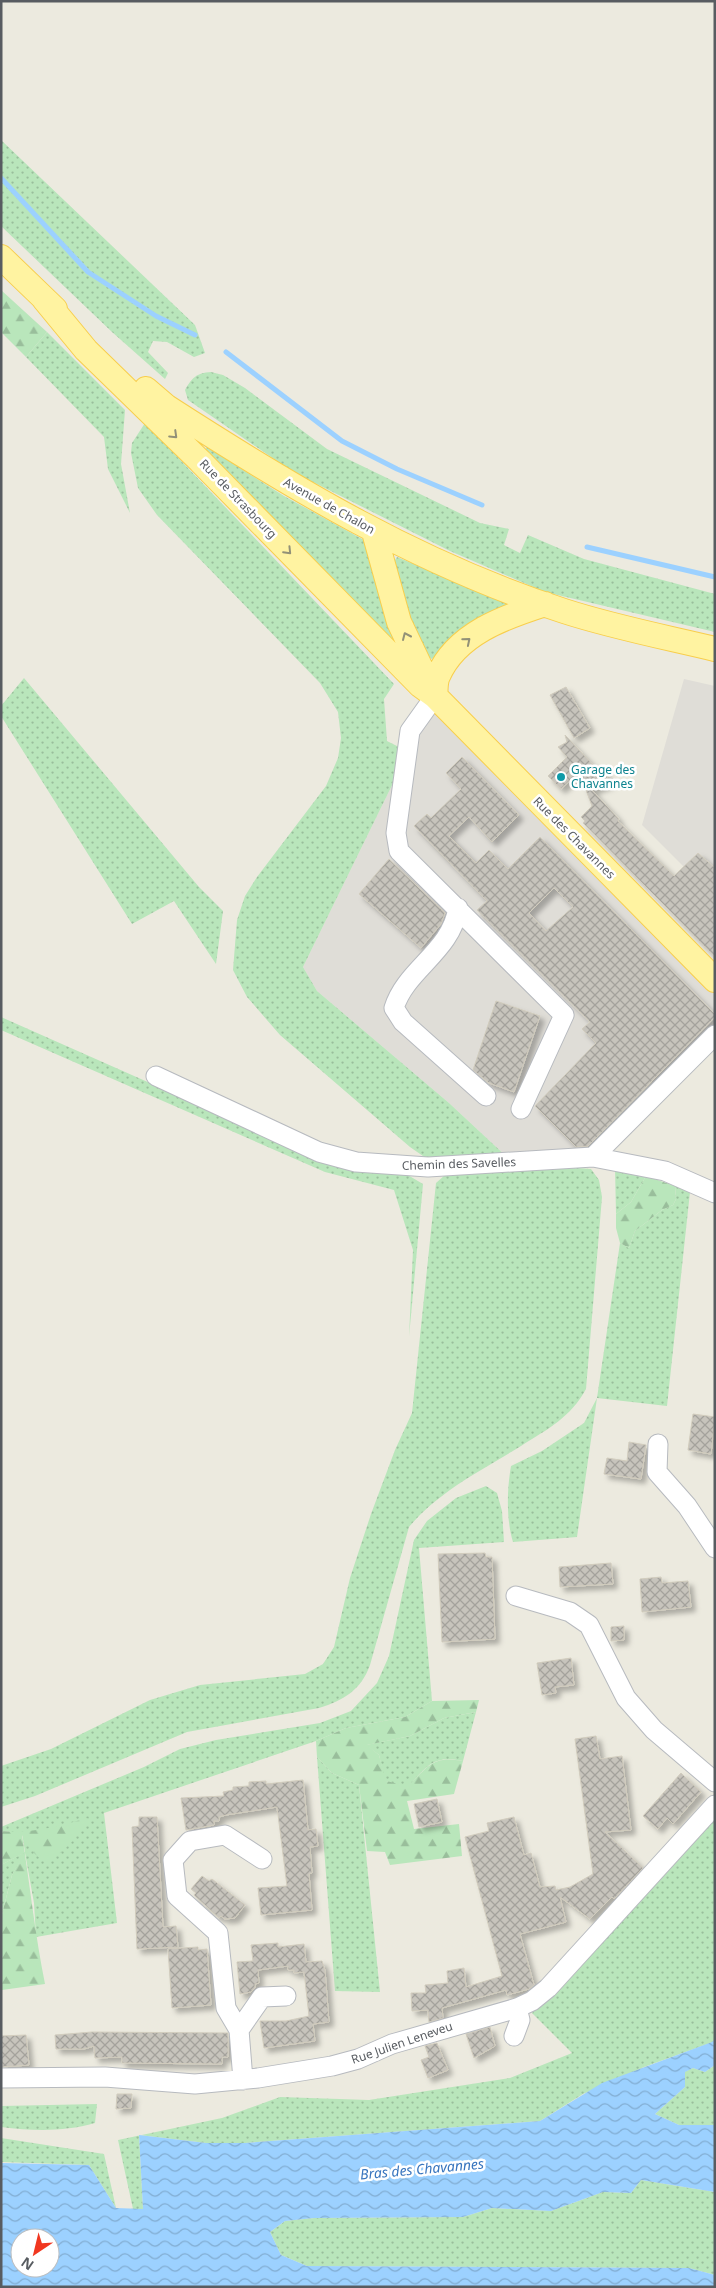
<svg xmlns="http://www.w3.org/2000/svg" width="716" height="2288" font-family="'Noto Sans',sans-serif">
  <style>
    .industrial { fill: #dfddd7 }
    .grass { fill: url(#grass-dots) }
    .forest { fill: url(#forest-firs) }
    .water { fill: url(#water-waves); fill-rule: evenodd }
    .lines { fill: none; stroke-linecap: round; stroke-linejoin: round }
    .stream { stroke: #9cd1ff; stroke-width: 5 }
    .building { fill: url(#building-cross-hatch); stroke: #d1ccbd; fill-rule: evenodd; filter: url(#shadow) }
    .minor-casing { stroke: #b7babf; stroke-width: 21 }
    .major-casing { stroke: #f8ce4c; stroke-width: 26 }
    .minor { stroke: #fff; stroke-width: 19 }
    .major { stroke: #fff3a1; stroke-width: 24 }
    .oneway { stroke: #929177 }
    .culture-dot { fill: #0f9aa8; stroke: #fff; stroke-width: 2 }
    .labels { text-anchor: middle; stroke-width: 5; stroke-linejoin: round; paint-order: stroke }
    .street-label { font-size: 12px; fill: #585c61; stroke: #fff }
    .culture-label { font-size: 12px; fill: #0d838f; stroke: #fff; text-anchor: start }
    .water-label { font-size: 14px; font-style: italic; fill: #3875be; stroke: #fff }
  </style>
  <defs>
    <pattern id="grass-dots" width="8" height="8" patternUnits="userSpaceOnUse" patternTransform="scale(1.25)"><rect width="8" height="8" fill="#b9e6bb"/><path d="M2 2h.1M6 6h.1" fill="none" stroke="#99be9b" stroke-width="1.8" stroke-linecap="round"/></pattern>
    <pattern id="forest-firs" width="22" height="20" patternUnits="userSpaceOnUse" patternTransform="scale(1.25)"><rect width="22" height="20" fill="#b9e6bb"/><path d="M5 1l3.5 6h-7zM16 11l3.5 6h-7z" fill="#99be9b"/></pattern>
    <pattern id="water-waves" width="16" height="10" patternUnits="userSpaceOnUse" patternTransform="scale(1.25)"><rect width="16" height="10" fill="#9cd1ff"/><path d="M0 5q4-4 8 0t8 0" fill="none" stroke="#82add2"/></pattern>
    <pattern id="building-cross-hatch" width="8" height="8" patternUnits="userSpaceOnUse" patternTransform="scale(1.25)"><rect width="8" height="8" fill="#c7c4bc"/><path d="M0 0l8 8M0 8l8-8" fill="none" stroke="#a4a29c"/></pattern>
    <filter id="shadow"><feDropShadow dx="4.5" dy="4.5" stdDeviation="2.5" flood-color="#0004"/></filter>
  </defs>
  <rect width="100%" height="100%" fill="#eceadf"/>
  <!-- industrial -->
  <path class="industrial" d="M684,679L715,686V898L642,825Z
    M440,709L715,988V1028L592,1150L508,1158L449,1103L317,991L303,967L398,773L399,747Z"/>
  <!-- grass -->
  <path class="grass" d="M1,140L195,325L205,353L194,357L167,342L153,341L148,352L168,373L165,379L112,332L1,226Z
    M47,332L125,410L121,464L130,513L108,469L104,437L26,357Z
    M211,372L223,375L245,388L327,449L480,523L509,529L504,545L520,553L528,535L584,559L715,594V632L545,592L450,551L293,472L188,400L185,390C192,378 196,373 211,372Z
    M145,423L394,684L384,699L387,741L399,747L398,773L303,967L317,991L449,1103L508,1158L433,1163L410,1147L280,1035L247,997L233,970L237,920L245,896L257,877L326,786L338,758L341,738L338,712L320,683L157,515L138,488L131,453L132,443Z
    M207,447L284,496L373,545L400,655L202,456Z
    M397,557L510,604L460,634L432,659L420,652L393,563Z
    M24,678L199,887L223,911L216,964L174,901L132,924L1,716V706Z
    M1,1017L335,1165L395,1175L406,1174L423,1184L409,1337L413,1250L394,1190L325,1172L1,1030Z
    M615,1167L646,1176L631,1202L616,1214Z
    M578,1168L591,1169L599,1180L602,1197L586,1389C571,1417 548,1429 521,1446C482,1470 439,1491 409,1527L370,1665C361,1690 344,1700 319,1708L187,1732L35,1796L1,1807V1766L51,1749L150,1700L200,1685L305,1674L323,1664L334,1647L350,1578L371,1514L395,1450L412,1413L436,1183L445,1175Z
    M675,1186L690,1192L667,1406L597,1398L577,1537L513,1542C506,1519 507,1489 511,1466L542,1451L584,1423L597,1398L620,1243L629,1248L635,1231L662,1210L673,1205L676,1199Z
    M486,1486L497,1493L502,1511L504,1542L419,1548L432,1701L405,1717L346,1728L316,1741L104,1813L117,1923L36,1937L34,1903L25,1853L12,1875L1,1918V1865L25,1852L22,1833L1,1831V1827L144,1767L180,1749L216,1740L320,1723L351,1711L377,1683L389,1656L414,1540L427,1521L456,1498Z
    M476,1712L463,1761C433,1755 427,1766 408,1787L385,1781L379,1755L366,1745L410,1736L444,1718Z
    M317,1757L332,1773L359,1785L380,1992L335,1991Z
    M715,1809V2039L713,2042L644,2067L583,2094L540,2121L245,2143H206L139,2135L143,2209H133L118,2140L222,2118L280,2097L369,2100L510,2078L572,2053L532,2013Z
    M715,2065V2125H679L655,2114L685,2087L684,2072L693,2068L705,2072Z
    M97,2104L95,2123C64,2132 33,2131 1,2127V2106Z
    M1,2138L104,2154L116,2208L89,2165L1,2162Z
    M641,2180L715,2192V2275L689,2268L307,2266L281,2255L270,2232L285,2221L314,2218L463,2217L492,2208L551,2211L603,2192L631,2193Z"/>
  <!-- forest -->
  <path class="forest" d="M1,290L47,332L26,357L1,332Z
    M646,1176L675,1186L676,1199L673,1205L662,1210L635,1231L629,1248L620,1243L616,1228V1214L631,1202Z
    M479,1700L476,1712L444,1718L410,1736L367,1745L379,1755L386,1781L408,1786C428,1767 432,1755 463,1761L454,1794L407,1801L414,1829L459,1824L462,1856L390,1865L385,1852L367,1851L359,1785L332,1773L317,1757L316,1741L346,1728L405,1717L432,1701Z
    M88,1818C77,1838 65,1851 46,1863L35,1854L22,1835C30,1885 35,1935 45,1984L2,1990L1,1918L12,1875L24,1853L1,1865V1831C31,1834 59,1826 88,1818Z"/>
  <!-- water -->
  <path class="water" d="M715,2039V2065L705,2072L693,2068L685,2072V2087L655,2114L679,2125H715V2192L641,2180L631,2193L603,2192L551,2211L492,2208L463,2217L314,2218L285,2221L270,2232L281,2255L307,2266L689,2268L715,2275V2287H1V2163L89,2165L116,2208L143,2209L139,2135L206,2143H245L540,2121L602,2083L712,2042ZM20,2238H50V2268H20Z"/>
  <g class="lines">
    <!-- stream -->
    <path class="stream" d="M1,178L88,272L156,316L195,335
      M226,352L342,441L397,469L482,505
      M587,547L715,577"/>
  </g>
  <!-- building -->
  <path class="building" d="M566,687L590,728L574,738L550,695Z
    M565,735L600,772L604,770L610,783L592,790L619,819L618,821L674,876L698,853L715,868V957L583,823L585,821L581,817L592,806L579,772L561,789L548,776L567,757L558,747L567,742Z
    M462,757L519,815L492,842L469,817L449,836L476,863L489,850L508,869L540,837L715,1014V1017L588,1146L576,1147L535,1106L596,1043L582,1029L590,1022L477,910L487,901L414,826L427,814L431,818L461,789L446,773ZM554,888L573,907L546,931L529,913Z
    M389,859L445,913L441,924L421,948L359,894Z
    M496,1001L540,1016L514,1092L489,1083L473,1070Z
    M693,1414L715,1417L711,1454L688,1450Z
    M629,1442L646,1445L641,1479L604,1474L607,1458L627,1461Z
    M485,1553L486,1557H492L495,1639L442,1642L438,1554Z
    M611,1563L613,1584L560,1587L559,1567Z
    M661,1577L662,1583L688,1581L691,1607L642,1612L640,1579Z
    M624,1626V1640L611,1641V1627Z
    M571,1658L574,1685L555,1687L556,1693L542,1695L537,1663Z
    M596,1736L600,1759L622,1756L631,1830L605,1832L643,1868L614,1899L612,1897L590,1919L560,1897L566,1922L520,1934L534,1985L529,1989L507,1995L506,1990L442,2008L443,2018L429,2022L428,2010L412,2011L411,1993H426L425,1985L448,1983L447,1971L464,1968L466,1987L502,1976L465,1837L489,1831L487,1823L514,1817L524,1855L531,1853L540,1887L555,1886L556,1890L570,1887L593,1874L575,1739Z
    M681,1773L701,1792L673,1824L667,1818L658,1829L643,1816Z
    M303,1780L308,1830L316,1829L318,1846L310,1847L312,1873L309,1874L312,1910L261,1915L258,1888L287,1886L277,1807L226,1815L219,1817V1821H214V1825L186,1830L181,1798L224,1796L223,1792L233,1790V1787L249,1786V1782L266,1781V1784Z
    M437,1799L442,1822L419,1827L414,1804Z
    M139,1817H157L163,1927L176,1926L178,1947L137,1949L132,1827L139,1826Z
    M202,1876L209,1881L212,1879L245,1905L235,1918L225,1919L221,1916L219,1918L194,1895L196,1893L191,1889Z
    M278,1943V1947L304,1944L306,1962L322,1961L325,1970L329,2022L313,2024L315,2041L264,2048L260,2021H286L309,2016L304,1972L294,1973V1970H288V1966L258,1970L259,1983L255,1984V1988L251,1992L240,1994L237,1962L253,1961L251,1945Z
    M198,1947V1950L207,1949L211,2005L172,2008L168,1949Z
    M490,2027L495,2046L474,2058L466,2034Z
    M92,2032L228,2033V2057H222V2064L122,2063V2057L95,2058L94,2046L84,2049H56L55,2035Z
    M26,2035L29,2065L1,2067V2036Z
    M437,2043L448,2070L428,2078L421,2060L429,2057L425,2046Z
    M117,2094H132L131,2108L116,2109Z"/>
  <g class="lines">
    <!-- minor casing -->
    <g class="minor-casing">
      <path id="minor" d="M435,696L410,731L396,833L399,851L564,1015L521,1109
        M458,908C451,952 406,969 394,1008L403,1022L486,1096
        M156,1076L319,1152L356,1162L428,1167L593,1157L665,1171L715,1193
        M593,1157L715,1035
        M658,1444L657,1472L687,1506L715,1548
        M516,1596L570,1612L589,1625L626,1698L654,1730L715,1782
        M239,2030L262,1997L286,1996
        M514,2036L520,2020L517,2008
        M1,2078L105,2077L195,2084L258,2078L332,2066L358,2059L392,2044L517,2008L532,2001L548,1988L715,1805
        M243,2080L239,2030L226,2008L218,1933L177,1896L173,1860L190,1841L225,1835L262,1859"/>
    </g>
    <!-- major casing -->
    <g class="major-casing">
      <path id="major" d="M1,257L55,309
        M44,299L86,350L200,461L420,685L435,696L715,980
        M146,389L167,407C294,489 419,564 564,611C613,627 665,637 715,649
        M374,532L399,622L428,683
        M435,696C436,690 435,682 438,676C456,634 504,617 545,604"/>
    </g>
    <!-- minor -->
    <use href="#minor" class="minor"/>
    <!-- major -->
    <use href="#major" class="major"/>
  </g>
  <!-- one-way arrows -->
  <defs><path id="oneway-chevron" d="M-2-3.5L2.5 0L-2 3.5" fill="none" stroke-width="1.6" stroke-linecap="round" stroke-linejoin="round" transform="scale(1.25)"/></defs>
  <g class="oneway">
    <use href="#oneway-chevron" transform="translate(174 435) rotate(44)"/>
    <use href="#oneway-chevron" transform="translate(288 551) rotate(46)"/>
    <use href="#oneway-chevron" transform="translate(406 636) rotate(-114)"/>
    <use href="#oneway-chevron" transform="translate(467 641) rotate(-40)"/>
  </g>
  <!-- markers -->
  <circle class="culture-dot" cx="561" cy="777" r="5"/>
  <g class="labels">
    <!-- street labels -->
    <g class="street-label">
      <text transform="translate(238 499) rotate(46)" y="4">Rue de Strasbourg</text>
      <text transform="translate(329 506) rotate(29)" y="4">Avenue de Chalon</text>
      <text transform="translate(574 838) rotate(45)" y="4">Rue des Chavannes</text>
      <text transform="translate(459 1164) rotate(-2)" y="4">Chemin des Savelles</text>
      <text transform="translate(402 2043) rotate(-19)" y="4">Rue Julien Leneveu</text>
    </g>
    <!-- culture labels -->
    <g class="culture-label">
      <text x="571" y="774">Garage des<tspan x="571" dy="14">Chavannes</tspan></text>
    </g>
    <!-- water labels -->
    <g class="water-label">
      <text transform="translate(422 2169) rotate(-5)" y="5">Bras des Chavannes</text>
    </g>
  </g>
  <!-- border -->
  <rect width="716" height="2288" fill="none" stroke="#585c61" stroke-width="5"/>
  <!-- north arrow -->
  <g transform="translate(35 2253) rotate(215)"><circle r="24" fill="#ffffff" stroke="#bcbec0"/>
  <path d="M0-4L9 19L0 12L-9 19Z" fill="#f13720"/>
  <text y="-8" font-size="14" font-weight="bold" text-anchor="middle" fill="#585c61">N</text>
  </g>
</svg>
